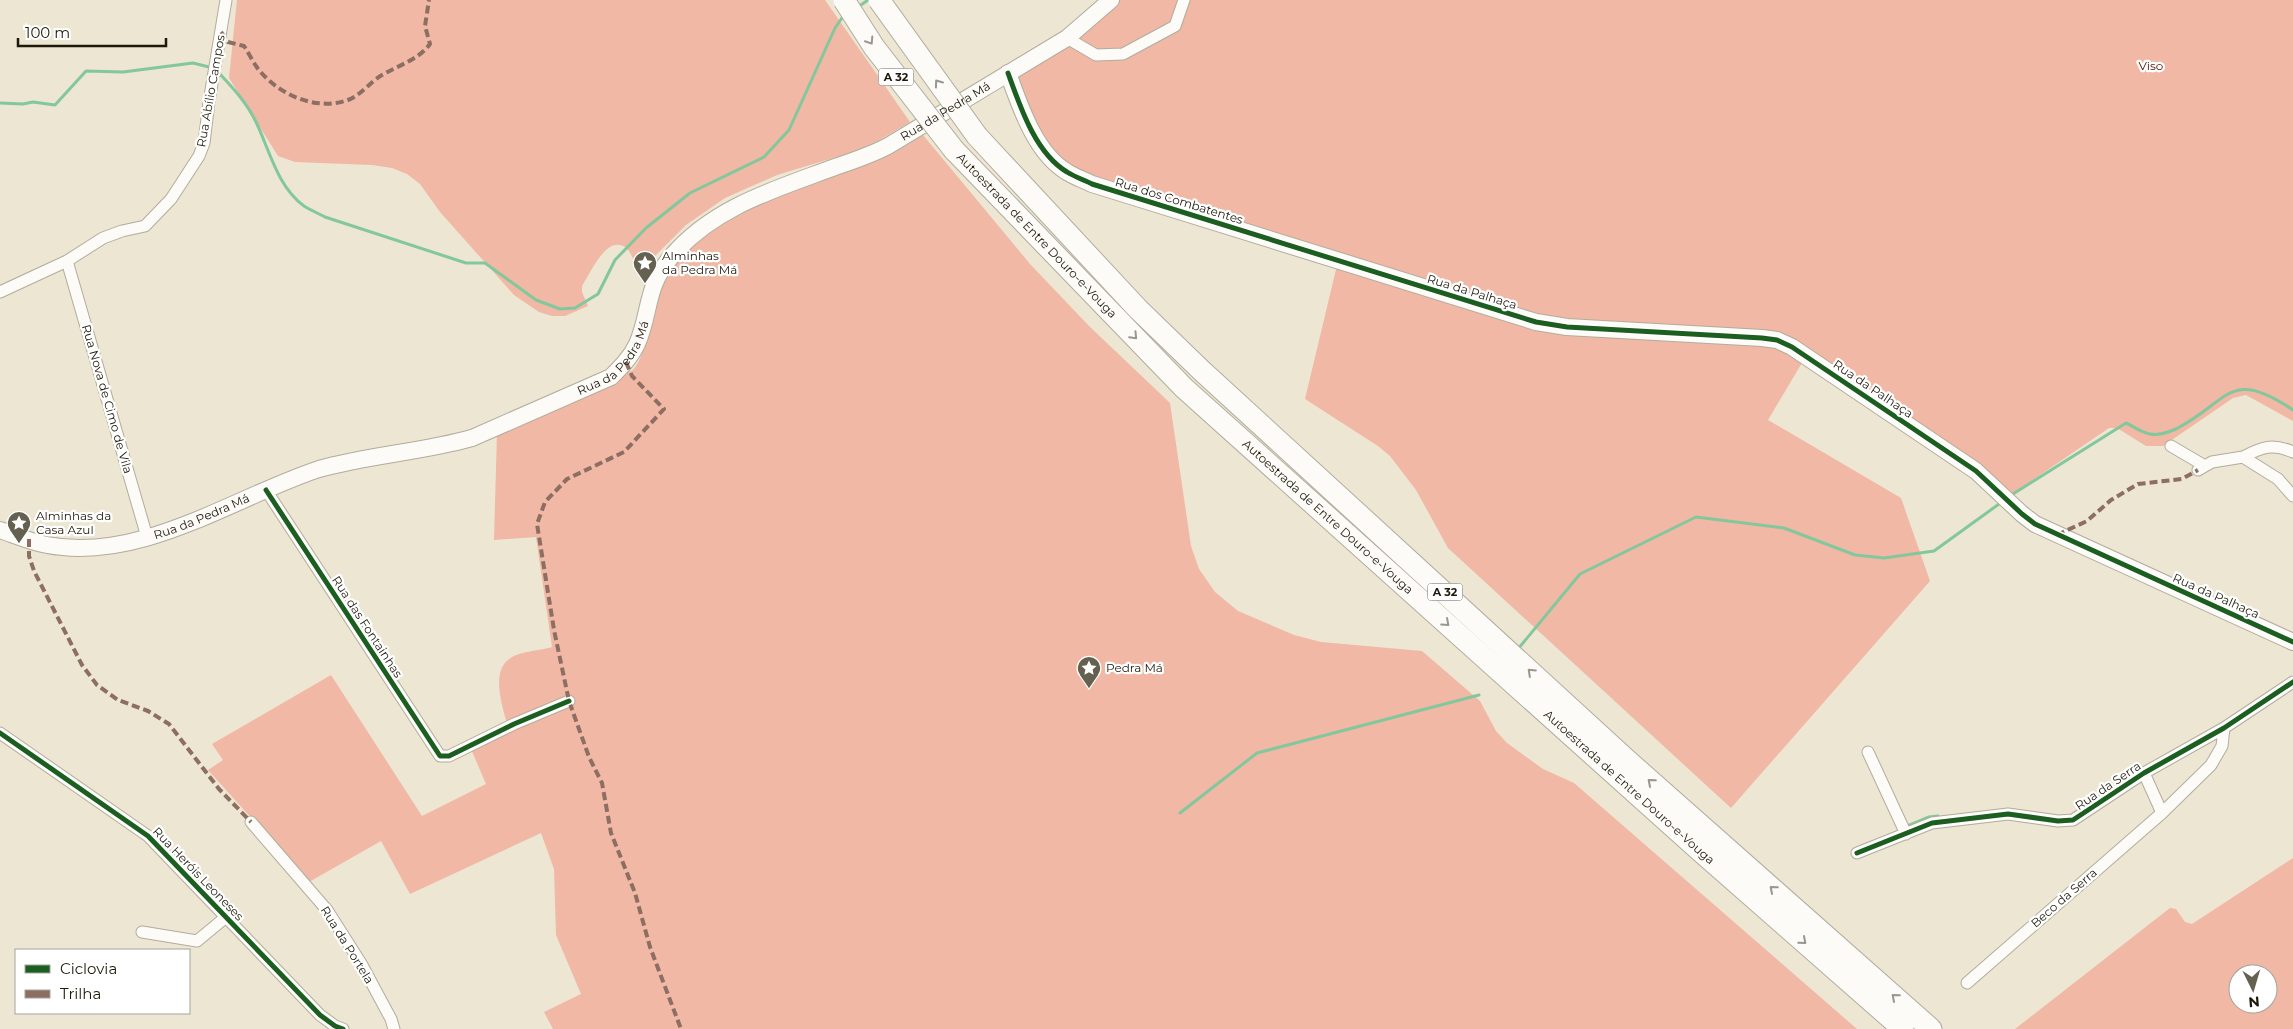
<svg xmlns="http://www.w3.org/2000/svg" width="2293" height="1029" font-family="Montserrat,sans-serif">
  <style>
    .forest { fill: #f1b8a5; fill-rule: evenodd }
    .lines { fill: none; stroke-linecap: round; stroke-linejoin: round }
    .stream { stroke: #83c79d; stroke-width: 3 }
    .street-casing { stroke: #b1ac9d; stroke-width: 13 }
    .secondary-casing { stroke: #b1ac9d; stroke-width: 18 }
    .highway-casing { stroke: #b1ac9d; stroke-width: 23 }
    .street { stroke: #fcfbf8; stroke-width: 11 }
    .secondary { stroke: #fcfbf8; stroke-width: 16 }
    .highway { stroke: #fcfbf8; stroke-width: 21 }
    .highway-bridge-casing { stroke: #b1ac9d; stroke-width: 23; stroke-linecap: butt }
    .highway-bridge { stroke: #fcfbf8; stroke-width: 21 }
    .quiet { stroke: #8d6e63; stroke-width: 4; stroke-dasharray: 8 4; stroke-linecap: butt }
    .cycleway-casing { stroke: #fff; stroke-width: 8 }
    .cycleway { stroke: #1b5e20; stroke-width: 5 }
    .oneway { stroke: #98968e }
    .labels { text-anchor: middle; stroke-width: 4.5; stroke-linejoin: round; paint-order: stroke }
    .shield { fill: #fff; stroke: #615f55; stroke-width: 1 }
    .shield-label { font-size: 11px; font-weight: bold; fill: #1d1a0c }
    .park-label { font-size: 12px; fill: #4c1107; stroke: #fff }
    .street-label { font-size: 12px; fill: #1d1a0c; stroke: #fff }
    .poi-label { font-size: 12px; fill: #1d1a0c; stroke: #fff; text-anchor: start }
  </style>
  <rect width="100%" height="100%" fill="#ece6d2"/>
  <!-- forest -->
  <path class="forest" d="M237,0H825L910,122L866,148L777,175L725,198L686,225L639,272C635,265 632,252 625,247C606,235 590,274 582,286V292L588,306L565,316H552L539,312L514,295L440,212L420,184L407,174L392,168L372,165L295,162L278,156L229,78Z
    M1111,0H2293V421L2246,395L2233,398L2163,446H2146L2117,428H2109L2008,497L1806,356L1768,420L1901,498L1930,581L1731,808L1448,548L1416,490L1390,456L1378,446L1305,399L1339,257L1092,184L1043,149L1008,73Z
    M923,135L1030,264L1089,326L1170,403L1191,546L1199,569L1215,592L1238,611L1294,635L1321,642L1422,651L1480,701L1496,731L1507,743L1543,769L1574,783L1857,1029H553L544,1012L581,994L556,935L554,869L541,833L410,894L381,841L309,882L208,770L223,760L212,744L331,675L422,816L486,784L471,749L509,730C504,712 490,674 508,660C518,651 539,651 552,647L536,537L494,540L497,433L633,370C648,352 651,314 660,291C663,281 671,271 678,262C731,198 811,188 883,158C897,152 910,143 923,135Z
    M2293,858V1029H2015L2170,908L2176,909L2185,922L2192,924ZM2238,974H2268V1004H2238Z"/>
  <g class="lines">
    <!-- stream -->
    <path class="stream" d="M858,7L868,0
      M219,73C233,88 247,103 256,122C270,151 277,186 304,206C310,210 318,213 325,217L466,263H485L536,300L560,309L575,308L598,294L615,260L646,228L690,193L764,157L789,130L835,28L844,15
      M0,103L23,104L33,102L55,105L86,71L123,72L193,63L209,67
      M2013,494L2126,423C2133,426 2142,433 2150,434C2158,436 2169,432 2176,429C2229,402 2229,366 2293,410
      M1518,649L1580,574L1696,517L1784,528L1855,555L1884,558L1934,551L1999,504
      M1180,813L1257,753L1479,695
      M1905,827L1929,817L1938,816"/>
    <!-- street casing -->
    <g class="street-casing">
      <path id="street" d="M1067,38L1096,55L1123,54L1175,26L1184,0
        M67,261L147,537
        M0,292L67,261L103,238L122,231L145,226L171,199L199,156L204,143L209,102L226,0
        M2171,446L2205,466
        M2243,457C2262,447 2272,443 2293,452
        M2198,470L2212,462L2243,457L2278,479L2293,496
        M266,490L440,756H449L514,724L569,701
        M0,733L148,836L320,1015L335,1026L343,1029
        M1868,752L1906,834
        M2144,773L2162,813
        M251,822L327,910L362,965L391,1019L394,1029
        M1857,853L1932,823L2008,814L2058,821L2073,820L2144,773L2224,728L2293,682
        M142,932L197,941L226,917
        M1967,983L2162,813L2211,765L2222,746L2224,728"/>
    </g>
    <!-- secondary casing -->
    <g class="secondary-casing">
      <g id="secondary">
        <path d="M1008,73C1020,106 1035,153 1067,172C1075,177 1084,180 1092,184L1536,322L1567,327L1762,338L1777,340L1792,347L1976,471L2022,514L2035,524L2293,642"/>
        <path id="s1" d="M0,530C15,535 31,542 47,545C141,563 234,497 319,469C369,455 422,452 472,438L611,377C621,367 631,357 637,344C651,312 645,287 671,257C713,207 776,189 835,167C853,161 871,155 888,146L1067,38L1111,0"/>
      </g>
    </g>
    <!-- highway casing -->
    <g class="highway-casing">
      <g id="highway">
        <path d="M977,136L1138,309L1202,371L1628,761L1931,1029"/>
        <path id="s2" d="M954,150L1184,388L1699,850L1903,1029"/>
      </g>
    </g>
    <!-- street -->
    <use href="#street" class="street"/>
    <!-- secondary -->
    <use href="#secondary" class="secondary"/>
    <!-- highway -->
    <use href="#highway" class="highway"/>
    <!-- highway-bridge casing -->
    <g class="highway-bridge-casing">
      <path id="highway-bridge" d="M844,0L874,47L954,150
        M879,0L977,136"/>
    </g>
    <!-- highway-bridge -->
    <use href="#highway-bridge" class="highway-bridge"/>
    <!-- quiet -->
    <path class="quiet" d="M221,32L228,42L244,46C248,52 252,60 256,66C275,93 315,112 348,100C360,96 371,81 382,75C399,65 418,60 430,44L425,26L429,0
      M626,362L632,376L664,409L624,452L567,479L545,502L537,524L554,630L569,701L589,757L602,783L611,833L635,893L650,947L681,1029
      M2057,535L2087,521L2111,500L2138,484L2182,479L2198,470
      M29,539V556L34,571L82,665L97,685L118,700L148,711L169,724L219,789L251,822"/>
    <!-- cycleway casing -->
    <g class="cycleway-casing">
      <path id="cycleway" d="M1008,73C1020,106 1035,153 1067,172C1075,177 1084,180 1092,184L1536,322L1567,327L1762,338L1777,340L1792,347L1976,471L2022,514L2035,524L2293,642
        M266,490L440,756H449L514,724L569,701
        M0,733L148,836L320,1015L335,1026L343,1029
        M1857,853L1932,823L2008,814L2058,821L2073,820L2144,773L2224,728L2293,682"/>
    </g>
    <!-- cycleway -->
    <use href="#cycleway" class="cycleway"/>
  </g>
  <!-- one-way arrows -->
  <defs><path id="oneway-chevron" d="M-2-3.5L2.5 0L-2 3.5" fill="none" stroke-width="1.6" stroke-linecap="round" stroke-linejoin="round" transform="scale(1.25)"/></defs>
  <g class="oneway">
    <use href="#oneway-chevron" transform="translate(870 41) rotate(57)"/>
    <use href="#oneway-chevron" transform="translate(938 83) rotate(-126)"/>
    <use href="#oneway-chevron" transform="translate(1134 336) rotate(46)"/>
    <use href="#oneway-chevron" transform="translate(1446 623) rotate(42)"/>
    <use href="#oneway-chevron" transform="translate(1531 672) rotate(-137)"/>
    <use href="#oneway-chevron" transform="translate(1651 782) rotate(-139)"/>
    <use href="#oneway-chevron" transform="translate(1773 889) rotate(-139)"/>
    <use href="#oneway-chevron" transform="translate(1803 941) rotate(41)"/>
    <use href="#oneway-chevron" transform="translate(1895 997) rotate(-139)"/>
  </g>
  <!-- icons -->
  <defs>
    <g id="sight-pin" transform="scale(1.25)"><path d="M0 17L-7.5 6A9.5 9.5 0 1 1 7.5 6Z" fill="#656151" stroke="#fff"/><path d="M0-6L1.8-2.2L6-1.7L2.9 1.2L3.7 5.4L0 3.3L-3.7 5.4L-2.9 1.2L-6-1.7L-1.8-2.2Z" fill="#fff"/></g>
  </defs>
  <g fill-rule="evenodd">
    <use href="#sight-pin" x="645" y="263"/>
    <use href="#sight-pin" x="19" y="523"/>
    <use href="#sight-pin" x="1089" y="668"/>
  </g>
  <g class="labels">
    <!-- shield labels -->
    <g class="shield">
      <rect x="878.5" y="68.5" width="35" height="17" rx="4"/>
      <rect x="1427.5" y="583.5" width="35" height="17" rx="4"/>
    </g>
    <g class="shield-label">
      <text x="896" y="81">A 32</text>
      <text x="1445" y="596">A 32</text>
    </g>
    <!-- park labels -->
    <g class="park-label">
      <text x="2151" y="70">Viso</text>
    </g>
    <!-- street labels -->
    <g class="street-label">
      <text transform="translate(211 91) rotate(-80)" y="4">Rua Abílio Campos</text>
      <text dy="4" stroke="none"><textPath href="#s1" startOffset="1094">Rua da Pedra Má</textPath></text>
      <text transform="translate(1179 201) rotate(17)" y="4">Rua dos Combatentes</text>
      <text dy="4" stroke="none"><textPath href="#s2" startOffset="119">Autoestrada de Entre Douro-e-Vouga</textPath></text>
      <text transform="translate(1472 292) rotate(17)" y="4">Rua da Palhaça</text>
      <text dy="4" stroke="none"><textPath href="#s1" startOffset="659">Rua da Pedra Má</textPath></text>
      <text transform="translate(1873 389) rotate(34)" y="4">Rua da Palhaça</text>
      <text transform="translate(107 399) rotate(74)" y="4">Rua Nova de Cimo de Vila</text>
      <text dy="4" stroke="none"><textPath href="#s1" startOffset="209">Rua da Pedra Má</textPath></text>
      <text dy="4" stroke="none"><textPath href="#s2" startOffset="524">Autoestrada de Entre Douro-e-Vouga</textPath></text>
      <text transform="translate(2216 596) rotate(24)" y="4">Rua da Palhaça</text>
      <text transform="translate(367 627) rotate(57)" y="4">Rua das Fontainhas</text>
      <text transform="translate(2108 786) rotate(-34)" y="4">Rua da Serra</text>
      <text dy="4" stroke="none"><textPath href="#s2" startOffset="929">Autoestrada de Entre Douro-e-Vouga</textPath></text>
      <text transform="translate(198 874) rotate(46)" y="4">Rua Heróis Leoneses</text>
      <text transform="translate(2064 898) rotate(-41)" y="4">Beco da Serra</text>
      <text transform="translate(347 945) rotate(58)" y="4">Rua da Portela</text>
    </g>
    <!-- poi labels -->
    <g class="poi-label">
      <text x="662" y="260">Alminhas<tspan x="662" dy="14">da Pedra Má</tspan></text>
      <text x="36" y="520">Alminhas da<tspan x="36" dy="14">Casa Azul</tspan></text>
      <text x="1106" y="672">Pedra Má</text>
    </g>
  </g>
  <!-- legend -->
  <rect x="15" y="949" width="175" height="65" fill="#ffffff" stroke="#a5a39e"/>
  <rect x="25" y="965" width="25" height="8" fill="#1b5e20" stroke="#a5a39e"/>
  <text x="60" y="974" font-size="15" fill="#1d1a0c">Ciclovia</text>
  <rect x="25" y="990" width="25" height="8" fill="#8d6e63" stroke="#a5a39e"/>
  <text x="60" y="999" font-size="15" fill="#1d1a0c">Trilha</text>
  <!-- north arrow -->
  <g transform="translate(2253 989) rotate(175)"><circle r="24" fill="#ffffff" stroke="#a5a39e"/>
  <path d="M0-4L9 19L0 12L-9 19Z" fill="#656151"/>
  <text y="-8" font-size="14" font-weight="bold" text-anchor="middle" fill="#1d1a0c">N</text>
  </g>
  <!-- scale -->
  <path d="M18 38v8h148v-8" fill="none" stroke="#1d1a0c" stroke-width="2.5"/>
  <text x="25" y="38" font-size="15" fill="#1d1a0c" stroke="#ffffff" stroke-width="4" paint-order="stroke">100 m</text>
</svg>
